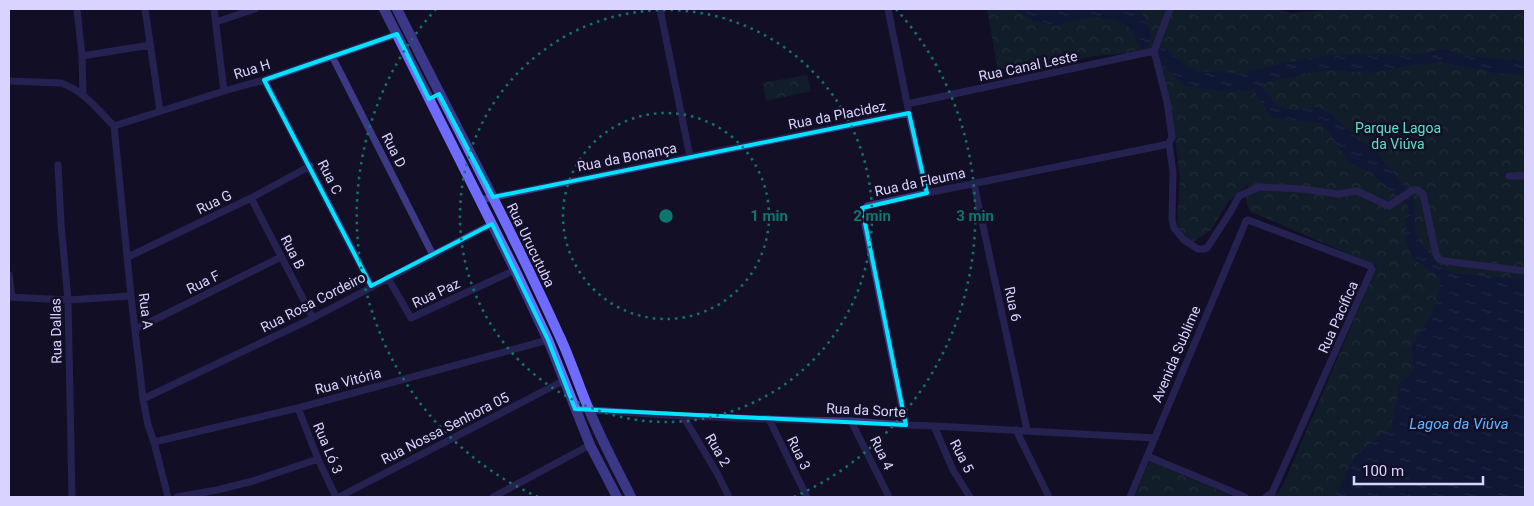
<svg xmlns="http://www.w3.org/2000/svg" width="1534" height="506" font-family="Roboto,sans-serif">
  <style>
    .park { fill: url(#park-crowns) }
    .water { fill: url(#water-ripples) }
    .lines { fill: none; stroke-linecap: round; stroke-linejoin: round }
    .street { stroke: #3d3a85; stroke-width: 7 }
    .secondary { stroke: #6f6bff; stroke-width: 10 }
    .marked { fill: none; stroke: #00e5ff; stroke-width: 4; stroke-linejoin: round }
    .ring { fill: none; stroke: #0f766e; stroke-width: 2.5; stroke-dasharray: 2.5 5 }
    .labels { text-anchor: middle; stroke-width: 5; stroke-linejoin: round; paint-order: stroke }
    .street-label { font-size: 14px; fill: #d9d4ff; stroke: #130f26 }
    .park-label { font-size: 14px; fill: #5fe0c0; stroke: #130f26 }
    .water-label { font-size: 15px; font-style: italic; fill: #62b6ff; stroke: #130f26 }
    .centre { fill: #0f766e; stroke: #130f26; stroke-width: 2.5 }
    .ring-label { font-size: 15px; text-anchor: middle; font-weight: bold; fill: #0f766e; stroke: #130f26; stroke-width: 5; stroke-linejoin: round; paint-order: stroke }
  </style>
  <defs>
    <pattern id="park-crowns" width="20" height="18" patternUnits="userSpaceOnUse" patternTransform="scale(1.25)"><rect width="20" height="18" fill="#12302f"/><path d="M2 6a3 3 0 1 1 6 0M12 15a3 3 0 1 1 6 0" fill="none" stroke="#344d4e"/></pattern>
    <pattern id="water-ripples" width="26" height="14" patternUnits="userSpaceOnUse" patternTransform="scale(1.25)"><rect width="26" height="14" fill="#0c2248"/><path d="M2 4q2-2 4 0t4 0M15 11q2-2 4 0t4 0" fill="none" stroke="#2f4163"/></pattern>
  </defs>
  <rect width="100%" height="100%" fill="#130f26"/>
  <!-- park -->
  <path class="park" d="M987,9H1275L1291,13L1326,10V9H1525V497H1269L1278,493L1285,481L1377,266L1249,211L1246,199L1248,184L1228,202L1211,230L1190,244L1177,225L1180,178L1171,106L1153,51L1096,56L1056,63L998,70Z
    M807,75L811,91L766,101L763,83Z
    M1150,461L1234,497H1134Z"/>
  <!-- water -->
  <path class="water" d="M1014,9H1137L1140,11C1148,25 1155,31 1148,47L1143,49C1136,43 1134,32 1128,27C1115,16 1091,16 1075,20C1068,22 1060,26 1053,26C1038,24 1026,17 1014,9Z
    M1157,45L1165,47L1187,67L1198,72L1219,71L1239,74L1288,62L1329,55L1374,54L1408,56L1444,49L1462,54L1494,59L1525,60V74H1496L1481,69L1455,66L1441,62L1425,65H1410L1373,73L1324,70L1269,82L1261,86L1276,104L1287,109L1296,110L1316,107L1331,113L1359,140L1373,148L1407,189L1398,195H1395L1372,173L1349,163L1330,134L1320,123L1272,118L1257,96L1254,88L1248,91L1228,92L1185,86L1170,72L1158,63Z
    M1411,194C1419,205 1412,220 1416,232C1419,243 1440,269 1451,272C1458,274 1467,274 1475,275C1491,276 1508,278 1525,279V497H1335L1356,455L1391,427L1400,383L1415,370L1411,347L1436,306L1441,278L1413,259L1406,241L1405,219L1409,211L1407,204L1403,201Z"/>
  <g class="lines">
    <!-- street -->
    <path class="street" d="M77,9L82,56L83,95
      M145,9L160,111
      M214,9L224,91
      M888,9L908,108
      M1170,9L1154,51L1167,102L1172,137L1169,143L1173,172L1172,220L1174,228L1184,240L1198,249H1203L1207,248L1231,211L1239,196L1259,187L1303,189L1338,194L1357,191L1389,206L1413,190H1418L1423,194L1436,254L1439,259L1444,261L1525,271
      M216,22L255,9
      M82,56L150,45
      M332,56L433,255
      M264,80L371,286
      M9,81L61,83C84,91 97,109 114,126
      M907,104L1154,51
      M114,126L131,296L143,399L148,425L154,442L168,497
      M114,126L224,91L264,80L397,34
      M690,157L909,113L927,193
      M58,165L61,224L68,300L72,497
      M1509,176H1525
      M974,184L1027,430
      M251,198L313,318
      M480,200L690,157L660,9
      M128,257L251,198L310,166
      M9,275L12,297
      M388,278L411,318L515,270
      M9,297L68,300L131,296
      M136,329L281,257
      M143,399L313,318L492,224
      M298,408L318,459L336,497
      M575,409L683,416L795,420L851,421L906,425L934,426L1155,438
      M683,416L717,473L729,497
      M769,419L807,497
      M851,421L889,497
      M906,425L863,214L864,210L867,206L927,193L1164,145L1169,143
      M934,426L953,470L970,497
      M1016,430L1049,497
      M154,442L298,408L548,340
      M1147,456L1245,497
      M177,497L217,490L253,481L318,459
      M339,497L563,381
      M493,497L590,445
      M1130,497L1246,221L1248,220L1370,266L1372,269L1272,493L1266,497"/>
    <!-- secondary -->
    <path class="secondary" d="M384,9L515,270L548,340L590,445L617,497
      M397,9C451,117 509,224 559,335C571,360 579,387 590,412C602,441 617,469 631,497"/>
  </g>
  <!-- marked area -->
  <path d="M0 0H1534V506H0ZM397,34L429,99L439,94L493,197L909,113L927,193L862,208L906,425L575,409L548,340L492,224L371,286L264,80Z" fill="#130f26" fill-opacity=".55" fill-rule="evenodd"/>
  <path class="marked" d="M397,34L429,99L439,94L493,197L909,113L927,193L862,208L906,425L575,409L548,340L492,224L371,286L264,80Z"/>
  <!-- distance rings -->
  <g class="ring">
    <circle cx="666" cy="216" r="103"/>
    <circle cx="666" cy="216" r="206"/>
    <path d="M538 497A309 309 0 0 1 436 9M896 9A309 309 0 0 1 794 497"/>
  </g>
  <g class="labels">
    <!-- street labels -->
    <g class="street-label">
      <text transform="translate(1028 66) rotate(-12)" y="5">Rua Canal Leste</text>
      <text transform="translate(252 69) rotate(-17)" y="5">Rua H</text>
      <text transform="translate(837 115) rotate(-11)" y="5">Rua da Placidez</text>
      <text transform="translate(394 150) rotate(63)" y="5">Rua D</text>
      <text transform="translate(627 157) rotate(-11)" y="5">Rua da Bonança</text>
      <text transform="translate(330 177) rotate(63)" y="5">Rua C</text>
      <text transform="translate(920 182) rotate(-12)" y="5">Rua da Fleuma</text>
      <text transform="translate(214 202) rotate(-26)" y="5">Rua G</text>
      <text transform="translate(531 245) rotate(64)" y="5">Rua Urucutuba</text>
      <text transform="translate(293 252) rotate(63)" y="5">Rua B</text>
      <text transform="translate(203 282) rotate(-26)" y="5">Rua F</text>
      <text transform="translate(436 293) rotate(-25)" y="5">Rua Paz</text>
      <text transform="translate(313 302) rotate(-27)" y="5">Rua Rosa Cordeiro</text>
      <text transform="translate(1013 304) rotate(78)" y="5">Rua 6</text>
      <text transform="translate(146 311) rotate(83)" y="5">Rua A</text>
      <text transform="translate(1338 317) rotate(-66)" y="5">Rua Pacífica</text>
      <text transform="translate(56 331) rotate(-91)" y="5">Rua Dallas</text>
      <text transform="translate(1176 354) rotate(-67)" y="5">Avenida Sublime</text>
      <text transform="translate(348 381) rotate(-15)" y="5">Rua Vitória</text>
      <text transform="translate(866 410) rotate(3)" y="5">Rua da Sorte</text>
      <text transform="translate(445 428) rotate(-27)" y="5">Rua Nossa Senhora 05</text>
      <text transform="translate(328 448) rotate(67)" y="5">Rua Ló 3</text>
      <text transform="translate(718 450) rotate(60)" y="5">Rua 2</text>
      <text transform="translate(799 453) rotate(64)" y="5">Rua 3</text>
      <text transform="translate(882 453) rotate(64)" y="5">Rua 4</text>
      <text transform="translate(962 456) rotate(63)" y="5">Rua 5</text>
    </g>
    <!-- park labels -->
    <g class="park-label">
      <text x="1398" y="133">Parque Lagoa<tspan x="1398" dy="16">da Viúva</tspan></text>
    </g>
    <!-- water labels -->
    <g class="water-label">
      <text x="1459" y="429">Lagoa da Viúva</text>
    </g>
  </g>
  <circle cx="666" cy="216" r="8" class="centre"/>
  <g class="ring-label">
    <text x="769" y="221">1 min</text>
    <text x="872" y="221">2 min</text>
    <text x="975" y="221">3 min</text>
  </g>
  <!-- border -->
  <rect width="1534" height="506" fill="none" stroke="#d9d4ff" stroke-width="20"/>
  <!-- scale -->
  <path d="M1354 476v8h129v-8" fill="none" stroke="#d9d4ff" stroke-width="2.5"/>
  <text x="1362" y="476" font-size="15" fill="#d9d4ff" stroke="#130f26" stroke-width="4" paint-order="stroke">100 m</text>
</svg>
